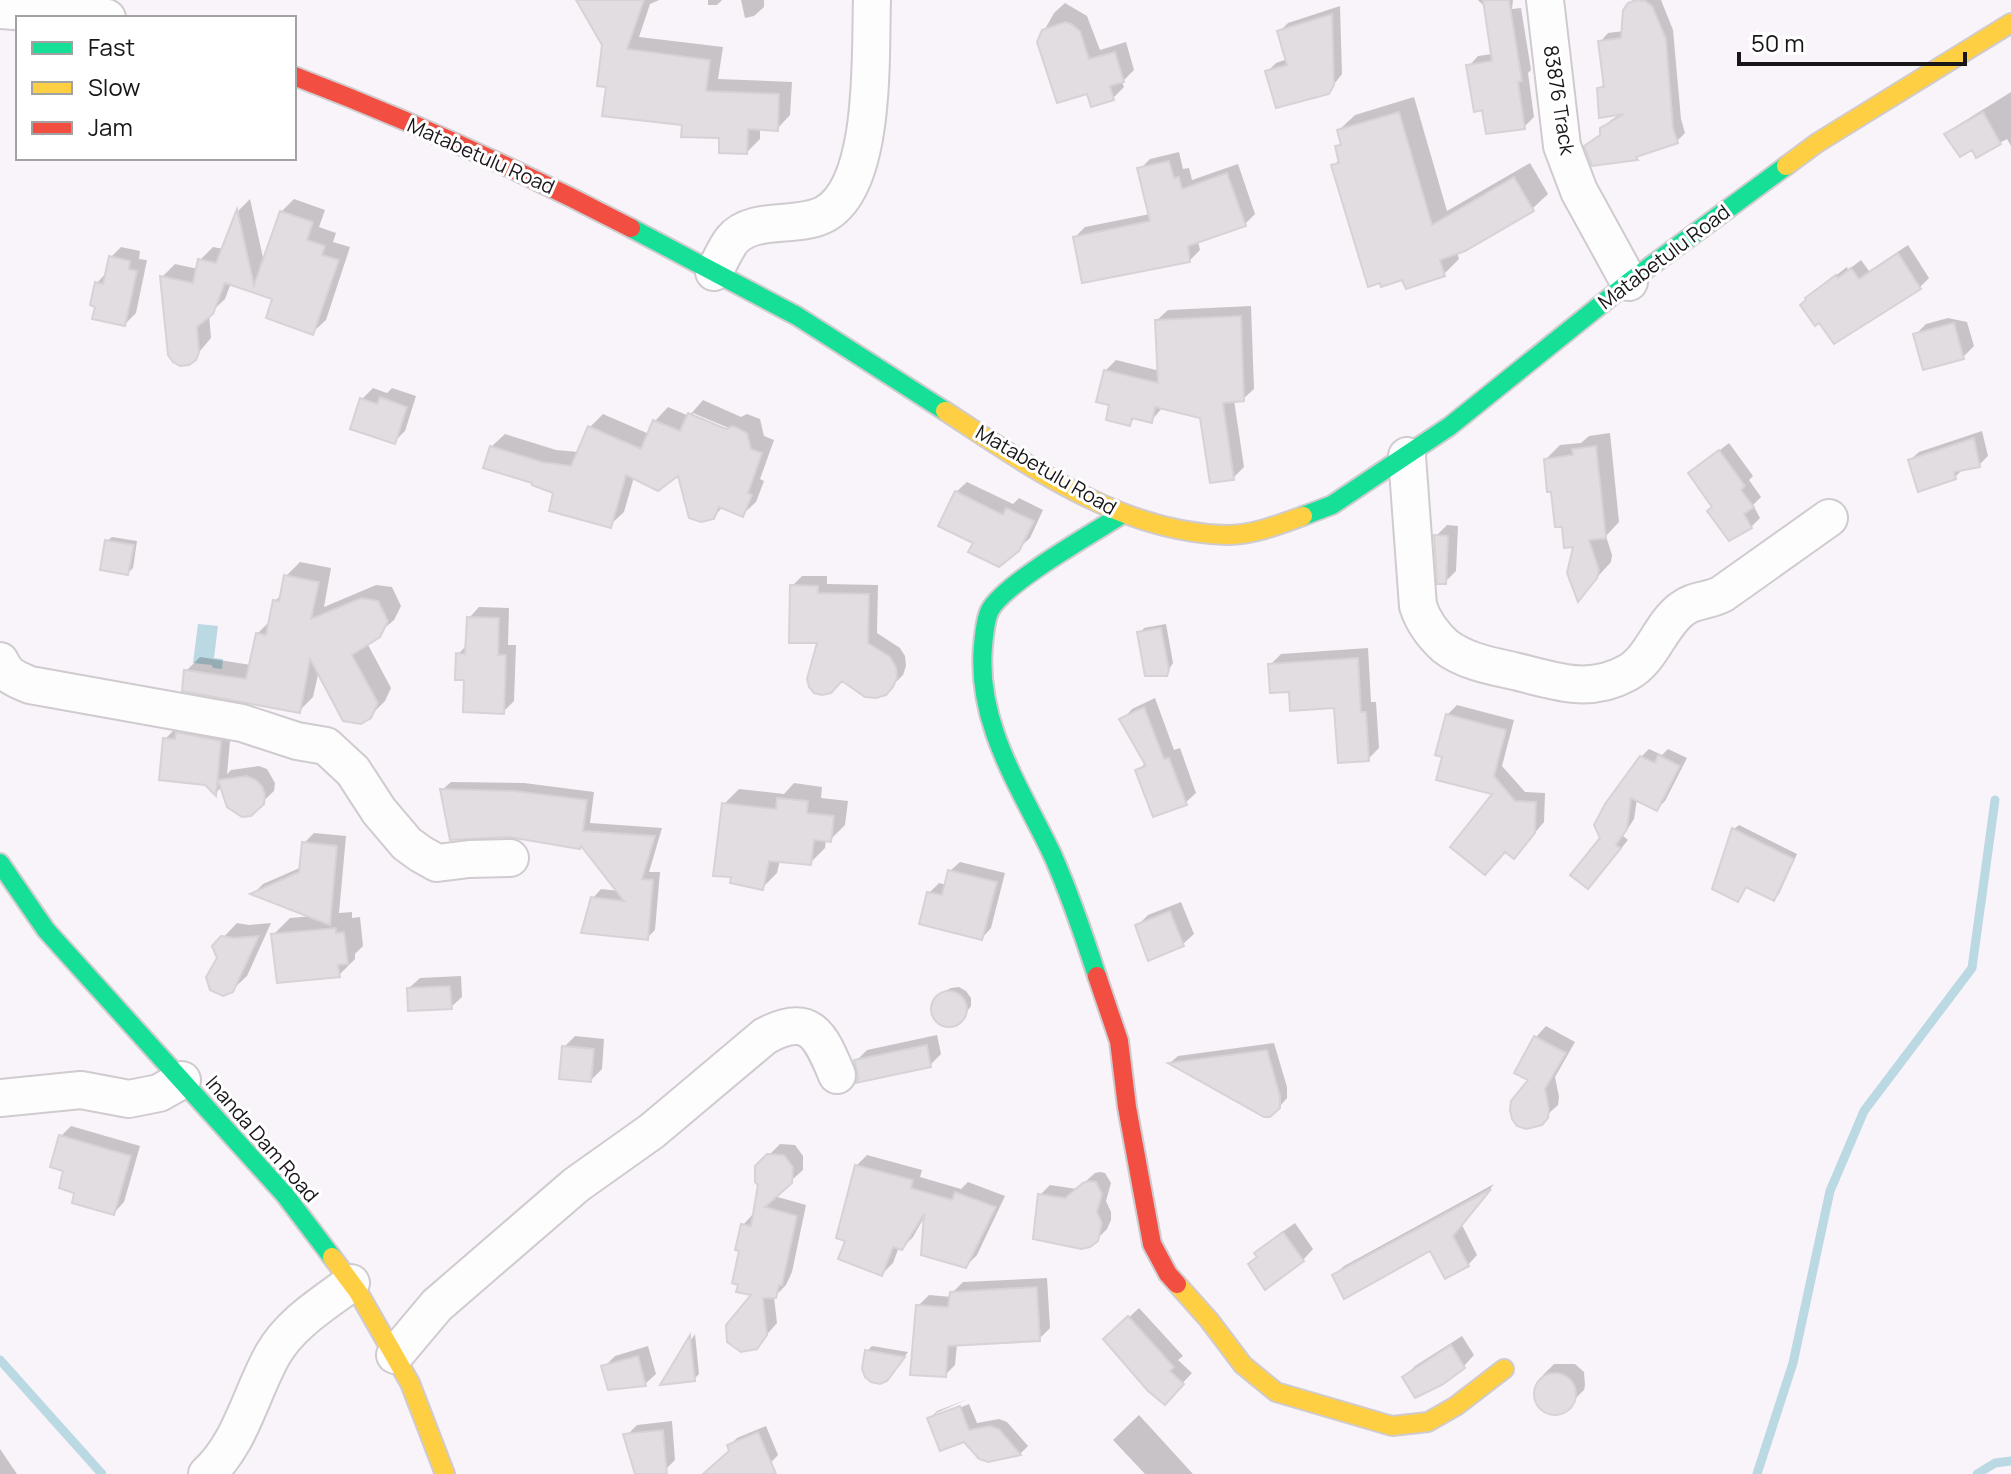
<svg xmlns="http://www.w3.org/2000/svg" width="2011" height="1474" font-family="Manrope,sans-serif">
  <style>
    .water { fill: #bad9e3 }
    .shadow { fill: #0003; fill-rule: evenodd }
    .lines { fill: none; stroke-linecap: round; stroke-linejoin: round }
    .stream { stroke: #bad9e3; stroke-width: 9 }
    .building { fill: #e1dde1; stroke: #d7d2d6; stroke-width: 2 }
    .street-casing { stroke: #cfcbcf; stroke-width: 40 }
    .fast-casing { stroke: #cfcbcf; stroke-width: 22 }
    .slow-casing { stroke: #cfcbcf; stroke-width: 22 }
    .jam-casing { stroke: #cfcbcf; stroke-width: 22 }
    .street { stroke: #fefdfe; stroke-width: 36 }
    .fast { stroke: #16e098; stroke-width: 18 }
    .slow { stroke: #ffcf43; stroke-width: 18 }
    .jam { stroke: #f24e42; stroke-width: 18 }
    .labels { text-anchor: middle; stroke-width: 6; stroke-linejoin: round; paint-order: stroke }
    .street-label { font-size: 20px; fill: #191619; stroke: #fff }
  </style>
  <rect width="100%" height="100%" fill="#f9f4f9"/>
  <!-- water -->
  <path class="water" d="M198,624L218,626L214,658L223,659L222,669L213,668L212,665L193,663Z"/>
  <!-- shadow -->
  <path class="shadow" d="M608,0H659L650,4L639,37L723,47L718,79L792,82L790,115L777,129L760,128V139L747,152L721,136L684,123L608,86Z
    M708,0H722L717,5H708Z
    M741,0H764V7L754,16L745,18Z
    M1478,0H1513L1512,9L1521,8L1531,70L1528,73L1534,117L1524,127L1484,108L1469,66L1478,56L1492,54L1493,15Z
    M1633,0H1661L1673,30L1681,119L1685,133L1677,141L1643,152L1637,158L1593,163L1587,146L1602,133V129L1611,120L1624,112L1599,89L1605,83L1600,42L1608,33L1624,31L1625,11Z
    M1065,3L1087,16L1100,50L1126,42L1134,70L1122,82L1124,87L1113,98L1088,92L1040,38L1054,13Z
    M1340,6L1342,74L1328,92L1267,72L1276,63L1287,59L1279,32L1288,23Z
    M2011,92V146L2007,139L1977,155L1973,148L1947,135L1955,127Z
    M1414,97L1447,211L1530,163L1548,194L1532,209L1457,252L1459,259L1444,274L1333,166L1340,159L1337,147L1342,142L1339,130L1355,115Z
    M1179,152L1183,169L1189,168L1192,180L1238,164L1255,214L1245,224L1198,241L1200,250L1190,260L1075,237L1085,227L1150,214L1140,169L1150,159Z
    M250,199L264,262L281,212L294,199L325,210L319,227L336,233L333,242L350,247L326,320L313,332L275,298L231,283L225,299L209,314L211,338L194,358L162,277L175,264L198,269L200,260L213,247L224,249L239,210Z
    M1908,245L1929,278L1920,287L1807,298L1847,267L1848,270L1861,260L1869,271Z
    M121,247L140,251L139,259L147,260L136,313L125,324L97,283L107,272L111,257Z
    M1251,306L1254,389L1243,399L1234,400L1244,467L1233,478L1202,417L1163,407L1151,421L1136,417L1129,424L1111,403L1105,371L1116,360L1160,371L1157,320L1168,310Z
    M1948,318L1967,322L1974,346L1963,357L1915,335L1926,324Z
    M373,388L387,393L392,388L416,396L405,431L394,442L362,399Z
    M703,400L741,417L747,414L760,419L764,436L774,440L760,479L764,481L756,502L742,515L723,507L713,517L679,473L634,477L624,512L610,525L491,447L505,434L556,450L579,452L589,428L603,414L649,434L655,421L668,407L689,416ZM693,413L736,431L735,435L693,417Z
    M1982,431L1988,456L1979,465L1964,468L1955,477L1910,460L1919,452Z
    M1610,433L1619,522L1606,536L1612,555L1611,562L1578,598L1575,544L1564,524L1546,459L1560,445L1581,443L1589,436Z
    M1729,443L1753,476L1749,480L1761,497L1753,505L1760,518L1751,527L1714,507L1690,473Z
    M967,482L1013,504L1019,498L1043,510L1030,538L1018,549L975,542L956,492Z
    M1447,525L1458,526L1456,571L1445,582L1436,536Z
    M112,537L137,541L133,568L128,573L107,541Z
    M300,562L331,568L324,607L376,585L392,587L401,606L394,620L367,643L391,688L385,701L370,716L319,670L313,697L299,711L186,671L200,657L251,665L257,634L271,620L275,601L283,593L286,576Z
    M802,576H827V584L878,585L877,633L900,648L905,656L906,666L903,675L885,693L820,641L792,586Z
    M479,607L509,608L508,645H516L514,701L503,712L467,678L458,654L468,644L469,618Z
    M1166,624L1173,663L1166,674L1140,633L1144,628Z
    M1368,648L1371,702H1376L1379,748L1368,759L1336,706L1291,690L1270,665L1281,654Z
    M1155,698L1174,750L1180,748L1196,793L1185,803L1138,771L1146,762L1122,720L1132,709Z
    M1457,705L1514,720L1502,766L1525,792L1545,793L1544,822L1523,847L1496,793L1444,756L1447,715Z
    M176,728L231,730L227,774L231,770L259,766L267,769L275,783L274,791L250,814L222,786L216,793L165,739Z
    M1649,749L1662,755L1668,749L1687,758L1665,801L1657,809L1637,799L1634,819L1623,836L1628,840L1596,879L1603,838L1641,757Z
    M451,782L524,783L594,792L590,823L662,828L649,872H660L655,930L647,938L593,898L601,889L620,891L582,845L442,790Z
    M794,783L822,787L821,798L848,801L845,825L830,840H826L825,848L810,863L780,860L777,873L762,888L724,804L739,789L784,794Z
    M1739,825L1797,854L1779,894L1774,899L1747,886L1738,899L1734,829Z
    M314,833L346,836L339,913L352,912V918L360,917L363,946L355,954V959L339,975L273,935L290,918L313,916L254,893L263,884L302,867L304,843Z
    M960,862L1005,873L991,928L982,938L929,893L939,883L947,885L950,871Z
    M1181,902L1194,934L1183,944L1137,926L1148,915Z
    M237,923L249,925L271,923L247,976L232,990L215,946Z
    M461,976L462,997L451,1007L409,988L420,978Z
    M959,987L966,991L971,998V1006L961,1020L946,1025L939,1021L934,1013V1006L943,992L951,988Z
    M1546,1026L1575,1042L1555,1077L1559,1097L1558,1105L1546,1116L1531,1079L1536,1037Z
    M937,1035L941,1054L930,1065L856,1061L867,1050Z
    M575,1036L604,1039L602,1069L591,1080L564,1047Z
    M1274,1043L1287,1087V1098L1275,1112L1264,1115L1171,1062L1178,1056Z
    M71,1126L140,1146L124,1202L114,1213L76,1191L66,1169L61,1136Z
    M780,1144L795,1145L803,1156V1170L774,1196L806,1205L792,1272L786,1285L774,1297L777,1323L756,1347L754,1294L742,1249L743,1225L753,1214L760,1185L757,1167Z
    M867,1155L922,1170L920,1177L961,1189L968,1182L1005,1196L977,1255L966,1266L926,1214L913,1237L902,1248L899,1247L893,1263L882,1274L847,1239L856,1166Z
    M1100,1172L1105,1173L1111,1183L1106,1201L1111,1212V1220L1107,1229L1097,1239L1040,1195L1050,1185L1077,1189L1095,1173Z
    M1494,1184L1462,1225L1477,1255L1468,1265L1431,1248L1334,1275L1344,1266Z
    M1295,1223L1313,1249L1303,1260L1258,1256L1257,1254L1267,1243Z
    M1047,1278L1050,1328L1039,1339L957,1344L955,1365L945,1375L918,1306L929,1295L952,1297V1293L963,1282Z
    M1139,1308L1183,1356L1178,1360L1192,1373L1165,1402L1106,1339Z
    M695,1334L699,1374L694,1379L664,1382Z
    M1462,1336L1474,1355L1464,1366L1404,1377L1415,1366Z
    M648,1346L656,1374L645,1384L604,1367L615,1356Z
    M872,1346L908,1352L892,1373L867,1351Z
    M1554,1364H1575L1584,1372L1585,1385L1584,1390L1563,1411L1557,1413L1545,1410L1537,1400V1388L1543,1375Z
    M968,1399L936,1413V1417L969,1404L977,1423L999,1419L1007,1422L1028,1446L1020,1454L988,1460L964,1440L930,1419L937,1411Z
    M1139,1415L1193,1474H1145L1113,1440Z
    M672,1421L675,1460L666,1469L628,1434L637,1425Z
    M766,1426L778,1455L760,1474H705L732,1451L729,1446L737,1438Z
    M0,1449L17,1474H0Z"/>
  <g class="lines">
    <!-- stream -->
    <path class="stream" d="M0,1360L102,1474
      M1757,1474L1793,1363L1830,1191L1864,1111L1972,968L1995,800
      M1977,1474L1995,1463L2011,1461"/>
  </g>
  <!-- building -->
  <path class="building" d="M576,0H644L627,49L710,60L706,91L779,94L778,131L748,129L747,154L719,153V138L681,137L682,125L602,116L606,87L597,86L602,45Z
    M1483,0H1509L1522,81L1518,82L1525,129L1486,134L1482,110L1474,112L1466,65L1492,61Z
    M1636,0L1645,1L1652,6L1666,39L1673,128L1678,143L1636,157L1638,160L1592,166L1584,146L1600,135V128L1624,114L1599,118L1597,88L1604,87L1598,41L1621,38L1623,10L1628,3Z
    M1332,14L1334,85L1329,94L1276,108L1265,71L1287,65L1277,31Z
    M1065,22L1071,24L1080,31L1089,59L1115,52L1124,82L1110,86L1114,100L1091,107L1087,94L1057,103L1037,42L1042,30Z
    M1399,112L1432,225L1514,177L1534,211L1465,251L1440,260L1445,276L1406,289L1402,280L1381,287L1380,283L1368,287L1331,165L1339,163L1335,146L1341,145L1337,130Z
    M1983,112L2001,144L1976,158L1972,150L1960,157L1944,134Z
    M1169,161L1174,178L1179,177L1182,189L1227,173L1246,226L1188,246L1190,262L1082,283L1073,237L1150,221L1137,168Z
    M237,209L254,285L280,211L313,222L307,240L325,246L322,255L339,260L313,335L266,318L272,299L225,283L213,314L197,327L199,352L196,360L189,365L180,366L173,362L168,355L160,276L193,283L198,259L216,263Z
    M1898,253L1921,289L1834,344L1819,323L1815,326L1800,305L1806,300L1805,298L1836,275L1838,278L1851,268L1859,279Z
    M109,256L130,261L129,269L137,271L125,326L92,319L95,307L90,305L95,282L103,284Z
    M1241,316L1244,401L1223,403L1234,480L1210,483L1200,418L1155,407L1152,423L1132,418L1130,426L1106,420L1109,405L1096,402L1104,370L1158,383L1155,320Z
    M1954,323L1964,359L1923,370L1913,334Z
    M380,397L407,407L395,444L350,429L360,398L377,404Z
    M688,413L726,429L733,426L747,433L751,449L762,453L748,493L752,495L743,517L719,507L714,519L701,522L689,518L678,476L658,491L626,475L611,528L549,511L553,493L532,485V483L483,468L490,446L542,462L571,466L588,426L641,449L653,420L680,431Z
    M1974,438L1980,467L1954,472L1956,479L1918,492L1908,460Z
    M1596,446L1606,538L1589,540L1599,570L1597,578L1578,602L1567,573L1573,547L1564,548L1562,527H1555L1551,492H1547L1544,459L1573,455L1572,449Z
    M1719,450L1745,486L1741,490L1754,507L1744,514L1752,528L1729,541L1707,511L1712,507L1688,473Z
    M955,491L1003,515L1006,508L1034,521L1019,551L999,567L968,552L973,543L938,526Z
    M1434,535L1448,536L1446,584H1437Z
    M105,540L134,545L128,575L100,570Z
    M284,575L319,582L311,619L361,598L378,601L388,621L380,637L352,655L378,703L371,718L361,724L343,721L310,659L300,713L182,691L184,670L246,679L256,633L266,635L273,600L279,601Z
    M790,585L818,586V593L869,594L868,643L890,657L896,667L897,677L893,687L886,695L876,698L865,697L842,681L831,693L822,695L814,693L809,687L807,679L817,643H789Z
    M467,617L499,618L498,655H506L504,714L463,712L464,680H455L456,653L465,654Z
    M1161,628L1169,670L1167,676H1145L1137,632Z
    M1358,658L1361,712H1366L1369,761L1338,763L1334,708L1290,711L1289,692L1270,693L1268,664Z
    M1144,707L1164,759L1169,758L1187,805L1153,817L1135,770L1146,766L1119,719Z
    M1446,714L1506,730L1494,776L1515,801L1536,802L1535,833L1514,859L1505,852L1485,875L1450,847L1492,794L1436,780L1442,757L1435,755Z
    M176,732L221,741L216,796L205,785L159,780L163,738L175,739Z
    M1658,755L1680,766L1657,811L1631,798L1627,829L1616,845L1621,848L1588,889L1570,875L1600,838L1594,825L1605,804L1640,756L1655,763Z
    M247,776L256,780L262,786L265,795L264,804L251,816L242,817L227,807L218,780Z
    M440,789L514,791L587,800L583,831L655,836L642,879L653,880L648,940L581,933L591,897L624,901L581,846L580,849L509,837L450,840Z
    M777,798L808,801L807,813L834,816L831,842L814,840L811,865L769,861L763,890L730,883L731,877L713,876L722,803L776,809Z
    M1732,828L1794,859L1774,901L1746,887L1738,902L1712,889Z
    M302,842L337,846L330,925L250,894L299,872Z
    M948,870L997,882L982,940L919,924L927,892L942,895Z
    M1170,911L1184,946L1148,961L1135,925Z
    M336,928V933L344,932L348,964L338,965L340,977L277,983L271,934Z
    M221,936L234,938L259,936L233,992L223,996L210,990L206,977L217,958L212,946Z
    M450,986L452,1009L408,1011L407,988Z
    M931 1009a18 18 0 1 1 36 0a18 18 0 1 1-36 0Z
    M1534,1036L1566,1053L1545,1089L1549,1109L1548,1118L1542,1125L1526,1129L1517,1126L1512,1119L1510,1110L1511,1101L1528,1080L1514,1073Z
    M927,1045L931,1067L856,1083L858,1077L854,1060Z
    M562,1046L594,1049L591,1082L559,1079Z
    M1267,1050L1280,1096V1108L1270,1117H1264L1168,1063Z
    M59,1135L131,1156L114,1215L72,1203L74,1193L59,1188L63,1171L50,1167Z
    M767,1154L784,1155L793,1167L792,1183L765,1207L797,1216L782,1285H779L776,1298H763L767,1335L757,1349L741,1352L727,1342L726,1325L751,1295L736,1292L738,1285L732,1283L739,1251L735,1250L741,1224L751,1226L758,1185L755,1182V1166Z
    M855,1165L913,1180L911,1188L952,1200L955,1192L996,1207L966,1268L921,1255L924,1214L902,1250L893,1247L882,1276L838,1259L845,1241L836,1238Z
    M1089,1181L1096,1182L1102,1194L1097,1212L1102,1223L1098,1241L1090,1247L1081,1249L1033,1239L1038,1194L1065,1198L1083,1183Z
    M1491,1189L1453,1236L1469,1266L1445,1279L1430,1251L1344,1299L1332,1275Z
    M1283,1232L1304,1261L1265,1290L1248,1264L1257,1257L1254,1253Z
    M1037,1287L1040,1341L948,1346L946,1377L910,1375L916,1305L948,1307L950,1292Z
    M1128,1316L1174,1367L1170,1371L1184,1384L1165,1405L1148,1391L1103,1339Z
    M690,1335L695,1381L660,1385Z
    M1451,1345L1465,1368L1442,1385L1415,1398L1402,1377Z
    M865,1350L905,1357L887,1381L880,1384L871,1382L865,1377L862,1369Z
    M638,1356L646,1386L608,1390L601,1366Z
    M1534 1394a21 21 0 1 1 42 0a21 21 0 1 1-42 0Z
    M960,1406L969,1430L990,1426L999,1429L1021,1455L988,1462L979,1459L964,1442L940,1451L927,1418Z
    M663,1430L667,1474H635L623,1434Z
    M758,1432L776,1474H703L729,1451L727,1445Z"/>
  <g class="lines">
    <!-- street casing -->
    <g class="street-casing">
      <path id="street" d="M1545,0L1562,146L1579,191L1629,282
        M0,10L107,18
        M714,272C720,262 725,249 732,240C753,215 798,229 825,214C877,185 870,53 872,0
        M1407,456L1418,606C1423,621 1433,635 1445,646C1464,661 1491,666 1514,671C1553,680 1587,695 1627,673C1652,660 1660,625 1682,609C1693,600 1709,601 1722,594L1829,518
        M0,661C6,676 16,679 30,685L242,723L297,741L326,746L353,771L379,811L407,844L421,854L437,863L469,859L510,858
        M0,1098L81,1090L129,1099L159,1093L182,1080
        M395,1355L437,1305L576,1185L652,1131L765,1036C810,1012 820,1034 837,1075
        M207,1474C241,1443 251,1393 273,1354C291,1323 323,1304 351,1283"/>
    </g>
    <!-- fast casing -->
    <g class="fast-casing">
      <path id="fast" d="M631,228L797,316L945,411
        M1303,516L1332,505L1450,426L1629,282L1786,166
        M0,863L46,930L285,1195L332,1257
        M1097,976C1084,936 1070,895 1053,856C1021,788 976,725 983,646C984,635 985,620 990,610C1006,582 1093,533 1123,514"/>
    </g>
    <!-- slow casing -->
    <g class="slow-casing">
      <path id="slow" d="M1786,166L1817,143L2011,23
        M945,411C1031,467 1120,532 1226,535C1253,535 1278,525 1303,516
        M332,1257L358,1292L410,1383L445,1474
        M1177,1284L1209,1320L1243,1365L1276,1392L1392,1426L1428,1422L1456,1406L1504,1369"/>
    </g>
    <!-- jam casing -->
    <g class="jam-casing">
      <path id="jam" d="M294,76C409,120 522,171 631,228
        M1097,976L1119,1041L1127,1107L1152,1244L1168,1274L1177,1284"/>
    </g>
    <!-- street -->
    <use href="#street" class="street"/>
    <!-- fast -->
    <use href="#fast" class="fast"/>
    <!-- slow -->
    <use href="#slow" class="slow"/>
    <!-- jam -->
    <use href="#jam" class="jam"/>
  </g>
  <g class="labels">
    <!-- street labels -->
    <g class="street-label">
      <text transform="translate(1559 100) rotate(81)" y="7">83876 Track</text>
      <text transform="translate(481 156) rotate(24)" y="7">Matabetulu Road</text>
      <text transform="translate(1664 257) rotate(-37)" y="7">Matabetulu Road</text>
      <text transform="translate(1046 470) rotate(30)" y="7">Matabetulu Road</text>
      <text transform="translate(262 1139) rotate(49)" y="7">Inanda Dam Road</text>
    </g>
  </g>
  <!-- legend -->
  <rect x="16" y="16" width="280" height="144" fill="#ffffff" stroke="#a3a2a3" stroke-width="2"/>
  <rect x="32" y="42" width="40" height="12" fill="#16e098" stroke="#a3a2a3" stroke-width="2"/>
  <text x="88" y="56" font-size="24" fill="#191619">Fast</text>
  <rect x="32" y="82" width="40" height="12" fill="#ffcf43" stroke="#a3a2a3" stroke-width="2"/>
  <text x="88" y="96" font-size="24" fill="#191619">Slow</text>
  <rect x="32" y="122" width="40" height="12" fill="#f24e42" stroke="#a3a2a3" stroke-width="2"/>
  <text x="88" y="136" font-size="24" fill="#191619">Jam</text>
  <!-- scale -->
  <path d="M1739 52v12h226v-12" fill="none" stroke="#191619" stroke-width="4"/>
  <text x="1751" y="52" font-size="24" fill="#191619" stroke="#ffffff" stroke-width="6" paint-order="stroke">50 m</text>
</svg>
